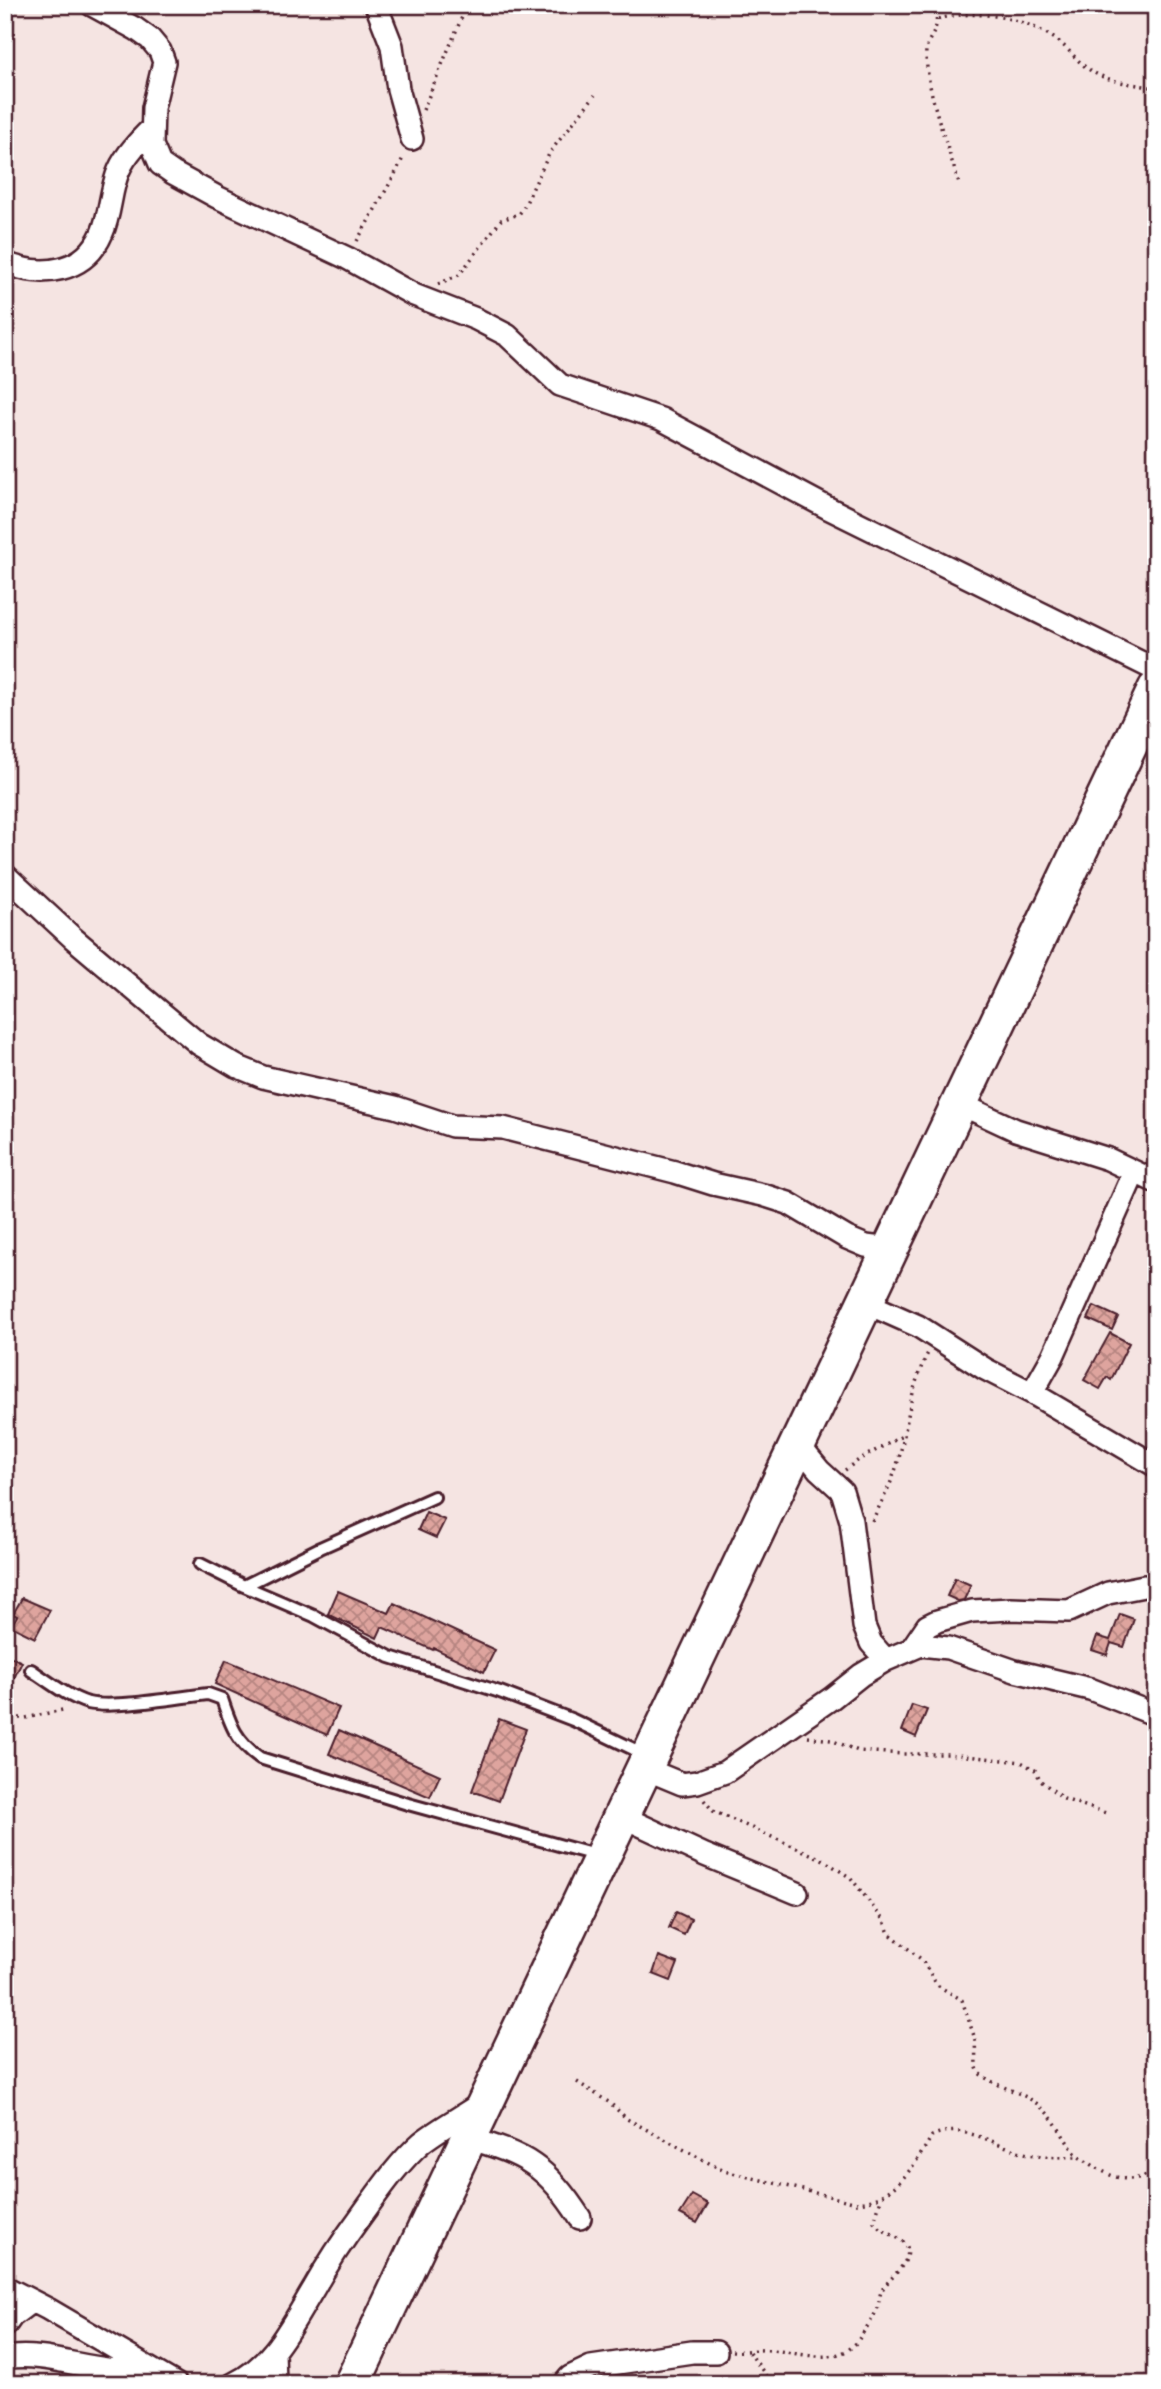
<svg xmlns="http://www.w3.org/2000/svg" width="1161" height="2389" font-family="'Shantell Sans',sans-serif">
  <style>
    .building { fill: url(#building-cross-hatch); stroke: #4a1f2b; stroke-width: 2 }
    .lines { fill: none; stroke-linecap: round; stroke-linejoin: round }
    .service-casing { stroke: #4a1f2b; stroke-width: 16 }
    .minor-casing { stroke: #4a1f2b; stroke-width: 26 }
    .primary-casing { stroke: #4a1f2b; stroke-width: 40 }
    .path { stroke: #4a1f2b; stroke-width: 3.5; stroke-dasharray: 2 5; stroke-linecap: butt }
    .service { stroke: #fff; stroke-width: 10 }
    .minor { stroke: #fff; stroke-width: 21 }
    .primary { stroke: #fff; stroke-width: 35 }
  </style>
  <defs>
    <pattern id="building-cross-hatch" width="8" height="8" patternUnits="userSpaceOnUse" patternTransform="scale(1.75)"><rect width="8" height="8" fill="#dea49e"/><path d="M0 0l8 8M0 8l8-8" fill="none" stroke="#b68581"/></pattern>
  </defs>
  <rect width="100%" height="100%" fill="#f5e4e2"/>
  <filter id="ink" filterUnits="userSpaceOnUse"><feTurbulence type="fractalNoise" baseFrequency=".0143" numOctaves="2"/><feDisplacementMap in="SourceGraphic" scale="14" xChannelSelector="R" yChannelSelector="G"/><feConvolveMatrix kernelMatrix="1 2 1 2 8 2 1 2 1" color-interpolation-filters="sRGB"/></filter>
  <g filter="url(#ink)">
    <!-- building -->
    <path class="building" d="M1094,1306L1118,1317L1112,1330L1088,1319Z
      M1110,1333L1129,1343L1111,1380L1107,1377L1100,1389L1084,1380Z
      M426,1512L445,1520L436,1538L418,1530Z
      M955,1578L971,1585L964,1600L958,1601L947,1596Z
      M338,1591L389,1613L394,1603L495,1650L484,1672L434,1648L433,1650L382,1627L377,1638L328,1614Z
      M22,1598L50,1610L35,1638L11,1626L17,1616L13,1614Z
      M1120,1614L1134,1619L1124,1647L1111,1643L1107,1655L1092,1650L1097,1636L1110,1640Z
      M5,1654L22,1662L5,1696Z
      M226,1660L339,1708L327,1735L215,1684Z
      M912,1705L927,1710L916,1737L902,1731Z
      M499,1719L526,1729L499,1801L472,1791Z
      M339,1730L440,1775L430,1797L329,1754Z
      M676,1912L691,1919L684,1935L669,1928Z
      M659,1956L678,1963L671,1981L653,1974Z
      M692,2195L708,2204L697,2223L680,2214Z"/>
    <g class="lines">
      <!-- service casing -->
      <g class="service-casing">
        <path id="service" d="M200,1564L244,1586L314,1616L390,1657L500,1692L573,1720L646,1755
          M244,1586L320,1548L434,1497
          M31,1670C49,1682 68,1697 88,1703C115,1709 179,1697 208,1694L222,1699C231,1726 236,1741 260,1758L408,1804L599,1856"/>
      </g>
      <!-- minor casing -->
      <g class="minor-casing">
        <path id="minor" d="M92,5L136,29L150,39L160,51L164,62L153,108L152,145L160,164L173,173L217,197L347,258L414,295L476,319L507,335L560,385L661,419L828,508L1156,670
          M376,5L392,46L398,89L412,139
          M5,263C42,278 85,273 102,233C111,213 110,190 119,170C126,154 140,140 152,128
          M5,875L73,938L157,1009L199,1044L236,1066L263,1077L395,1107L452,1126L503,1128L675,1172L713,1184L763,1195L788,1203L847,1238L866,1246L889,1249
          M958,1103L1016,1130L1108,1159L1156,1182
          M864,1302L918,1326L985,1369L1032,1393L1156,1466
          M1032,1393L1053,1356L1134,1173
          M797,1443L819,1470L842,1491L851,1521L864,1626L871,1643L886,1660
          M912,1648L927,1626L937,1621L972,1611L1011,1609L1069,1611L1108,1593L1144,1586
          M648,1758L653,1772L682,1784L697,1782L725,1772L832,1698L861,1675L886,1660L921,1645L948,1648L1015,1671L1090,1689L1156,1715
          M621,1816L705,1855L797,1893
          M468,2138C526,2155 547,2166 580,2218
          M5,2287L48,2309L176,2384
          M5,2326L12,2316L32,2301
          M274,2351L275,2384
          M5,2358C53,2350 99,2378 147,2368
          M233,2384C273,2366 292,2324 314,2288C328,2263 344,2239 361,2216C379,2191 399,2162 422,2142C440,2128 461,2117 480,2104
          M564,2384L570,2377L591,2367L692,2352H716"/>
      </g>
      <!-- primary casing -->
      <g class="primary-casing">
        <path id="primary" d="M352,2384L1156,689"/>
      </g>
      <!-- path -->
      <path class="path" d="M934,5C943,37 924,34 926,57C929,100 947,143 959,184
        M938,19C975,9 1020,16 1052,37C1068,46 1077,63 1093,72C1111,83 1136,84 1156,88
        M423,110L467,5
        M357,241L394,176L404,156
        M438,284L459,275L501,220L519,214L523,209L550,152L595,95
        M845,1470L860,1459L904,1435
        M872,1521C881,1503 891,1485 897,1465C908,1428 909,1388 928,1353
        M5,1718H26L67,1709
        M808,1737L831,1740L858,1751L903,1754H948L1021,1762L1035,1770L1041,1781L1064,1799L1109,1814
        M704,1800L713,1811L822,1859L851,1878L884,1921L889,1933L922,1960L937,1985L962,2000L975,2039L976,2065L979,2073C997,2088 1023,2091 1041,2107C1057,2121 1064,2140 1077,2155C1081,2159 1086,2161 1091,2164C1114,2179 1129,2185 1156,2171
        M577,2082L610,2103L627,2119L724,2171L857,2203C894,2200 914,2166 932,2136C962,2121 998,2147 1028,2154C1045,2157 1061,2157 1078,2157
        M732,2351C745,2352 757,2349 770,2350C798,2352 840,2368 859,2339C865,2329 875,2317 878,2306C880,2299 879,2293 884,2287C892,2276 912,2261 907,2247C903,2236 882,2234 874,2222L881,2199
        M749,2352L772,2384"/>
      <!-- service -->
      <use href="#service" class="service"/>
      <!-- minor -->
      <use href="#minor" class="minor"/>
      <!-- primary -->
      <use href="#primary" class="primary"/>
    </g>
  </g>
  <!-- margin -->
  <rect width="1161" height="2389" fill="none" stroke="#fff" stroke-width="28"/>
  <rect x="14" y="14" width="1133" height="2361" fill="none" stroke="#4a1f2b" stroke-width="2.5" filter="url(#ink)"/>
</svg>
